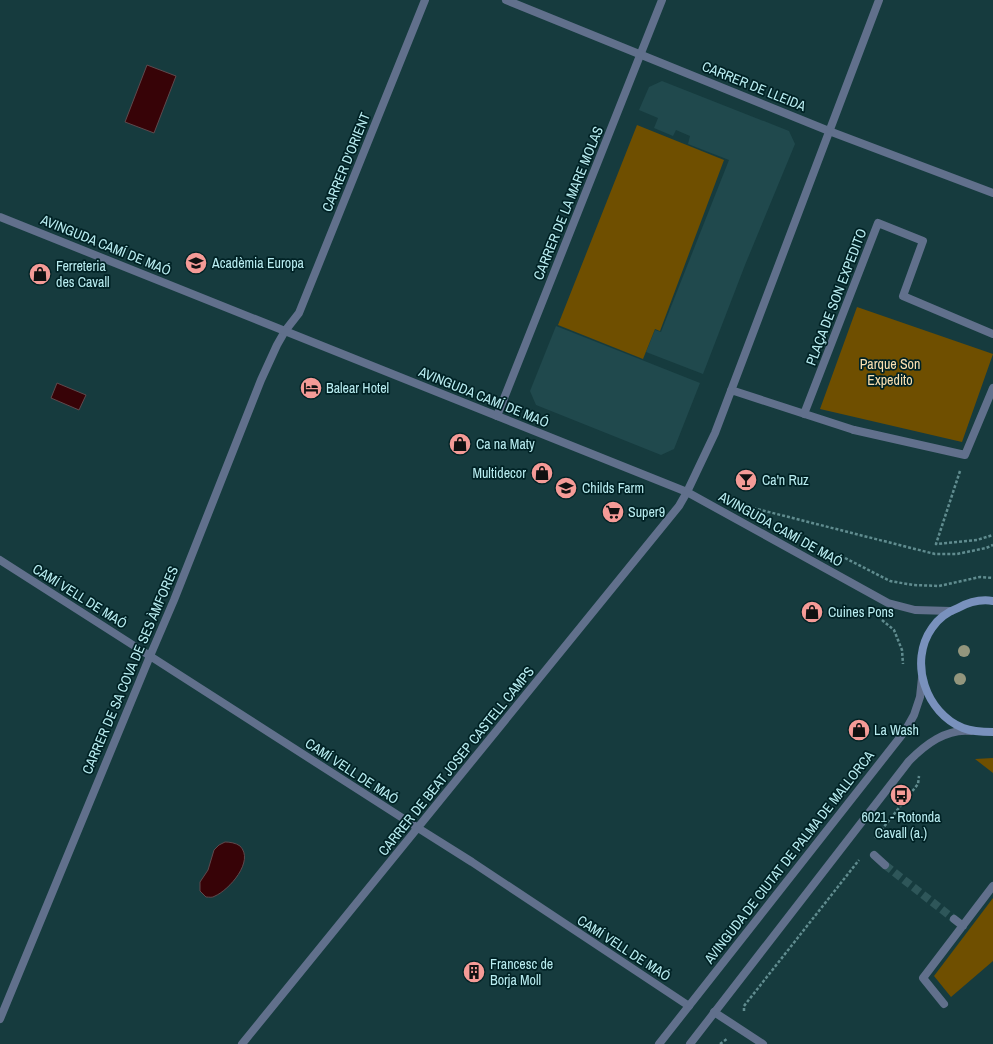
<svg xmlns="http://www.w3.org/2000/svg" width="993" height="1044" font-family="'Archivo Narrow',sans-serif">
  <style>
    .built { fill: #20494d }
    .green { fill: #6f4f00 }
    .water { fill: #370307; stroke: #5e494d }
    .lines { fill: none; stroke-linecap: round; stroke-linejoin: round }
    .pedestrian-tunnel { stroke: #2e5659; stroke-width: 8; stroke-dasharray: 8 4; stroke-linecap: butt }
    .path { stroke: #608c8f; stroke-width: 2.5; stroke-dasharray: 3 2; stroke-linecap: butt }
    .pedestrian { stroke: #61708c; stroke-width: 8 }
    .minor { stroke: #61708c; stroke-width: 8 }
    .tertiary { stroke: #61708c; stroke-width: 8 }
    .secondary { stroke: #7991bd; stroke-width: 8 }
    .tree { fill: #93967d }
    .labels { text-anchor: middle; stroke-width: 3.5; stroke-linejoin: round; paint-order: stroke }
    .street-label { font-size: 14px; fill: #b9edf1; stroke: #002225 }
    .poi-label { font-size: 14px; fill: #b9edf1; stroke: #002225; text-anchor: start }
    .park-label { font-size: 14px; fill: #f9e0b1; stroke: #002225 }
  </style>
  <rect width="100%" height="100%" fill="#163b3e"/>
  <!-- built -->
  <path class="built" d="M662,81L789,131L795,144L745,265L703,374L646,352L655,330L661,332L729,160L688,144L690,136L676,130L673,136L654,128L658,118L639,110L649,87Z
    M556,326L700,383L674,449L661,455L536,405L530,391Z"/>
  <!-- green -->
  <path class="green" d="M637,125L724,160L660,331L655,329L643,359L558,325Z
    M857,307L993,354L962,442L820,409Z
    M993,758V773L975,759Z
    M993,898V961L951,997L934,976Z"/>
  <!-- water -->
  <path class="water" d="M147,65L176,76L154,133L125,122Z
    M57,383L86,395L79,410L51,398Z
    M225,842C230,842 236,843 240,846C255,861 229,890 215,896C212,898 210,897 206,897L200,891V882L208,870L214,850L219,845Z"/>
  <g class="lines">
    <!-- pedestrian-tunnel -->
    <path class="pedestrian-tunnel" d="M885,865L954,919"/>
    <!-- path -->
    <path class="path" d="M960,471L936,544L977,540L993,535
      M753,508L935,554H957L986,548L993,545
      M845,558L890,581L913,585L939,586L980,577L993,578
      M882,620L894,630L902,650L903,664
      M875,838L918,784L919,776
      M744,1011V1006L859,860
      M720,1044L727,1039"/>
    <!-- pedestrian -->
    <path class="pedestrian" d="M854,430L965,455L993,388
      M874,855L885,865
      M954,919L963,926
      M944,1004L923,978L993,886"/>
    <!-- minor -->
    <path class="minor" d="M731,390L854,430
      M804,414L878,223L923,241L903,296L993,334
      M497,416L662,0
      M0,560L150,656L418,828L472,862L689,1006
      M714,1012L763,1044
      M0,1019L150,656L174,600L261,380L277,345L285,331L299,313L425,0
      M242,1044L679,506L687,492L715,433L879,0"/>
    <!-- tertiary -->
    <path class="tertiary" d="M506,0L829,131L993,193
      M0,217L687,492L888,603L915,610L951,611
      M659,1044L905,731L914,715L920,697L922,678
      M690,1044L909,761C925,745 946,728 971,731"/>
    <!-- secondary -->
    <path class="secondary" d="M993,601C981,599 969,602 958,608C947,612 938,619 932,628C908,662 926,713 963,728C973,732 983,732 993,732"/>
  </g>
  <!-- trees -->
  <g class="tree">
    <circle cx="964" cy="651" r="6"/>
    <circle cx="960" cy="679" r="6"/>
  </g>
  <!-- icons -->
  <defs>
    <g id="school-disc" transform="scale(1.15)"><circle r="9.5" fill="#f59b97" stroke="#002225"/><path d="M0-5L7-2L0 1L-7-2ZM-4 1L0 2.5L4 1V4Q0 6-4 4Z" fill="#111"/></g>
    <g id="shop-disc" transform="scale(1.15)"><circle r="9.5" fill="#f59b97" stroke="#002225"/><path d="M-5-2.5h2.3a2.7 3.5 0 0 1 5.4 0H5L5.5 6h-11ZM-1.5-2.5h3a1.5 2.3 0 0 0-3 0Z" fill="#111"/></g>
    <g id="hotel-disc" transform="scale(1.15)"><circle r="9.5" fill="#f59b97" stroke="#002225"/><path d="M-6-4.5h1.5V1H6V5H4.5V3h-9V5H-6ZM-4 0a1.8 1.8 0 1 1 3.6 0ZM.5 0V-2.5h3Q6-2.5 6 0Z" fill="#111"/></g>
    <g id="bar-disc" transform="scale(1.15)"><circle r="9.5" fill="#f59b97" stroke="#002225"/><path d="M-6-5H6L.8 .8V4.5H3.5V6h-7V4.5H-.8V.8Z" fill="#111"/></g>
    <g id="supermarket-disc" transform="scale(1.15)"><circle r="9.5" fill="#f59b97" stroke="#002225"/><path d="M-6-5.5h2.5l.6 2H6L4.5 2H-2.5L-4.4-4H-6ZM-1.5 3.2a1.3 1.3 0 1 0 .1 0ZM3 3.2a1.3 1.3 0 1 0 .1 0Z" fill="#111"/></g>
    <g id="bus-disc" transform="scale(1.15)"><circle r="9.5" fill="#f59b97" stroke="#002225"/><path d="M-5-6H5V4H4V6H2V4H-2V6H-4V4H-5ZM-3.5-4V0h7V-4ZM-3.5 1.2v1.5H-2V1.2ZM2 1.2v1.5H3.5V1.2Z" fill="#111"/></g>
    <g id="building-disc" transform="scale(1.15)"><circle r="9.5" fill="#f59b97" stroke="#002225"/><path d="M-4-6H4V6H1V3H-1V6H-4ZM-2.5-4.3h1.7v1.8h-1.7ZM.8-4.3h1.7v1.8H.8ZM-2.5-1h1.7V.8h-1.7ZM.8-1h1.7V.8H.8Z" fill="#111"/></g>
  </defs>
  <g fill-rule="evenodd">
    <use href="#school-disc" x="196" y="263"/>
    <use href="#shop-disc" x="40" y="274"/>
    <use href="#hotel-disc" x="311" y="388"/>
    <use href="#shop-disc" x="460" y="444"/>
    <use href="#shop-disc" x="542" y="473"/>
    <use href="#bar-disc" x="746" y="480"/>
    <use href="#school-disc" x="566" y="488"/>
    <use href="#supermarket-disc" x="613" y="512"/>
    <use href="#shop-disc" x="812" y="612"/>
    <use href="#shop-disc" x="859" y="730"/>
    <use href="#bus-disc" x="901" y="795"/>
    <use href="#building-disc" x="474" y="972"/>
  </g>
  <g class="labels">
    <!-- street labels -->
    <g class="street-label">
      <text transform="translate(754 86) rotate(22)" y="5">CARRER DE LLEIDA</text>
      <text transform="translate(346 162) rotate(-68)" y="5">CARRER D'ORIENT</text>
      <text transform="translate(568 203) rotate(-68)" y="5">CARRER DE LA MARE MOLAS</text>
      <text transform="translate(106 245) rotate(22)" y="5">AVINGUDA CAMÍ DE MAÓ</text>
      <text transform="translate(836 297) rotate(-69)" y="5">PLAÇA DE SON EXPEDITO</text>
      <text transform="translate(484 397) rotate(22)" y="5">AVINGUDA CAMÍ DE MAÓ</text>
      <text transform="translate(781 529) rotate(29)" y="5">AVINGUDA CAMÍ DE MAÓ</text>
      <text transform="translate(80 596) rotate(32)" y="5">CAMÍ VELL DE MAÓ</text>
      <text transform="translate(130 670) rotate(-67)" y="5">CARRER DE SA COVA DE SES ÀMFORES</text>
      <text transform="translate(456 761) rotate(-51)" y="5">CARRER DE BEAT JOSEP CASTELL CAMPS</text>
      <text transform="translate(352 771) rotate(33)" y="5">CAMÍ VELL DE MAÓ</text>
      <text transform="translate(789 857) rotate(-52)" y="5">AVINGUDA DE CIUTAT DE PALMA DE MALLORCA</text>
      <text transform="translate(624 948) rotate(33)" y="5">CAMÍ VELL DE MAÓ</text>
    </g>
    <!-- poi labels -->
    <g class="poi-label">
      <text x="212" y="268">Acadèmia Europa</text>
      <text x="56" y="271">Ferreteria<tspan x="56" dy="16">des Cavall</tspan></text>
      <text x="326" y="393">Balear Hotel</text>
      <text x="476" y="449">Ca na Maty</text>
      <text x="526" y="478" text-anchor="end">Multidecor</text>
      <text x="762" y="485">Ca'n Ruz</text>
      <text x="582" y="493">Childs Farm</text>
      <text x="628" y="517">Super9</text>
      <text x="828" y="617">Cuines Pons</text>
      <text x="874" y="735">La Wash</text>
      <text x="901" y="822" text-anchor="middle">6021 - Rotonda<tspan x="901" dy="16">Cavall (a.)</tspan></text>
      <text x="490" y="969">Francesc de<tspan x="490" dy="16">Borja Moll</tspan></text>
    </g>
    <!-- park labels -->
    <g class="park-label">
      <text x="890" y="369">Parque Son<tspan x="890" dy="16">Expedito</tspan></text>
    </g>
  </g>
</svg>
